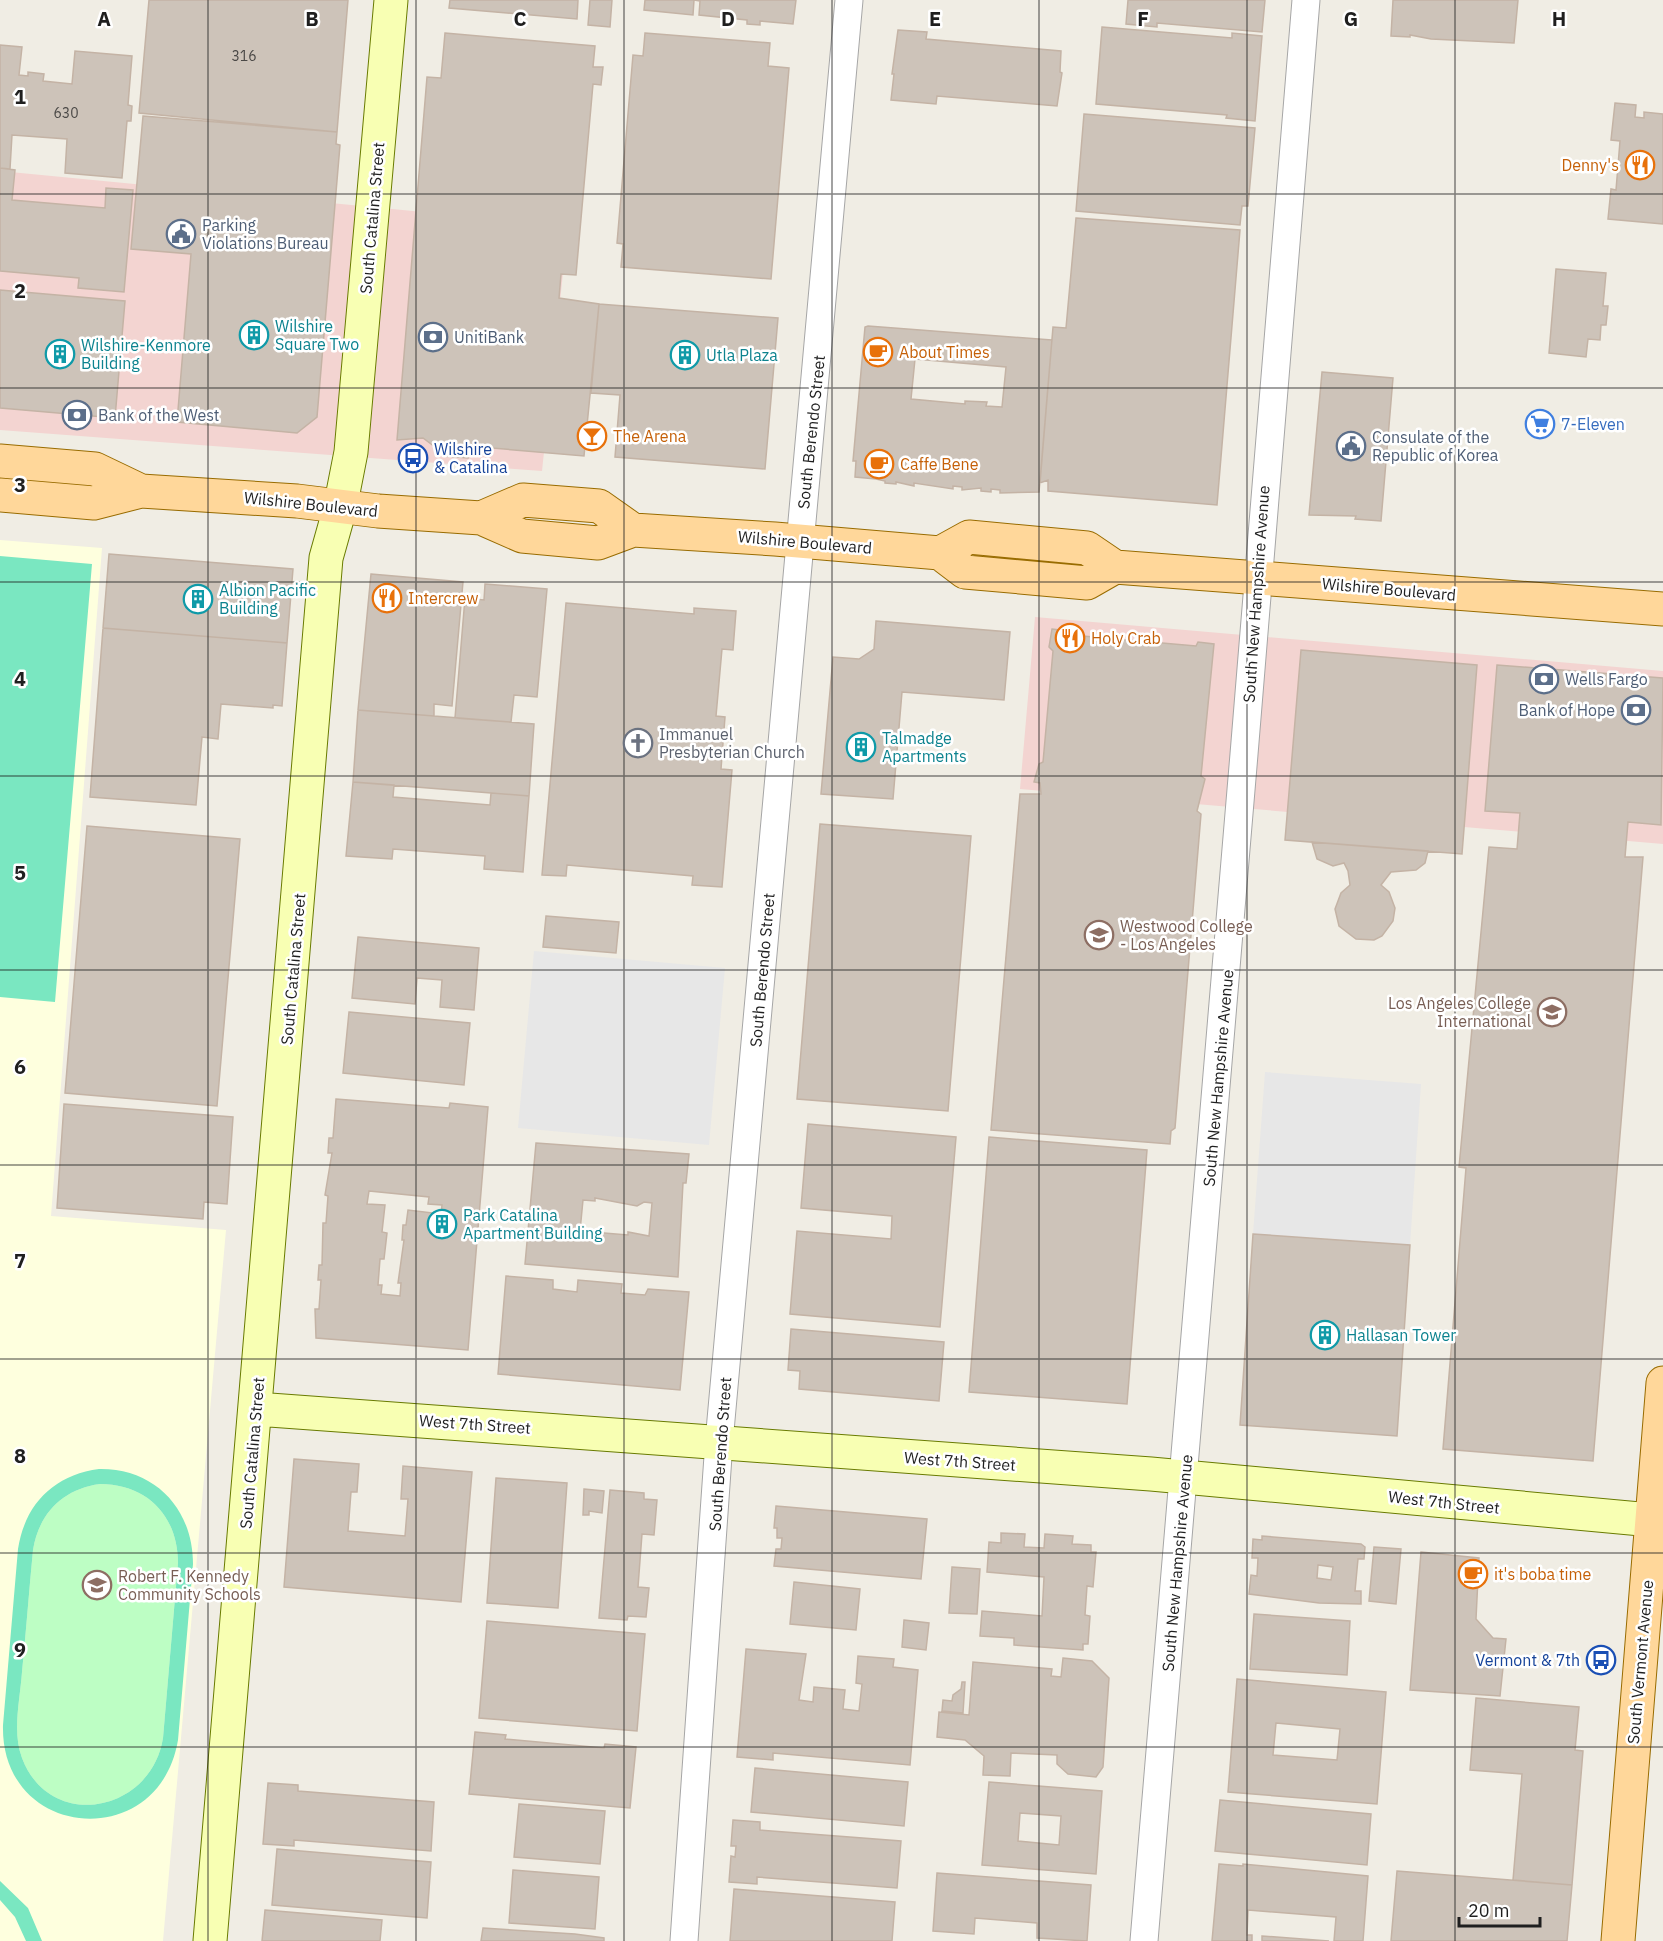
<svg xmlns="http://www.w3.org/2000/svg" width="1663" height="1941" font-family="'IBM Plex Sans',sans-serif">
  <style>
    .commercial { fill: #f3d4d1 }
    .education { fill: #feffde }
    .park { fill: #bdfec4 }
    .pitch { fill: #7ae7c1; fill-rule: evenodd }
    .parking { fill: #e7e7e7 }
    .building { fill: #cdc3b9; stroke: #c4b3a5; stroke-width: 1.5; fill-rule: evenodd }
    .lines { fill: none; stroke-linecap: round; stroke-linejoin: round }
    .street-casing { stroke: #a6a6a6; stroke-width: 29 }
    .secondary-casing { stroke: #697b00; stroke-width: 35 }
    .primary-casing { stroke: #996c00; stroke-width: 35 }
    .street { stroke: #fff; stroke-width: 27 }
    .secondary { stroke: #f8ffb3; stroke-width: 33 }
    .primary { stroke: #ffd79a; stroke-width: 33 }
    .grid { fill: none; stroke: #1f1f1f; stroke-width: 1.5; stroke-opacity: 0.55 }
    .labels { text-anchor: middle; stroke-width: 5; stroke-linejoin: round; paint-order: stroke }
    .number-label { font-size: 14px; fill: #4a4846 }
    .food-label { font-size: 16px; fill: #c56008; stroke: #fff; text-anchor: start }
    .street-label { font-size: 16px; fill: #1f1f1f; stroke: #fff }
    .service-label { font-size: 16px; fill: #4e5e75; stroke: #fff; text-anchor: start }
    .culture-label { font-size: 16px; fill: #0d838f; stroke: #fff; text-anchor: start }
    .shop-label { font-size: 16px; fill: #366cbe; stroke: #fff; text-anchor: start }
    .transit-label { font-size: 16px; fill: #164399; stroke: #fff; text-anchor: start }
    .worship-label { font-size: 16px; fill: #5b616d; stroke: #fff; text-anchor: start }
    .education-label { font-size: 16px; fill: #785e54; stroke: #fff; text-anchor: start }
    .grid-label { font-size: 20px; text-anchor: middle; font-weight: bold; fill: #1f1f1f; stroke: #fff; stroke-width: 5; stroke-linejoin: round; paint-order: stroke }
  </style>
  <rect width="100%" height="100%" fill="#f0ede4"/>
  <!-- commercial -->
  <path class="commercial" d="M0,171L568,226L542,471L0,430Z
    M1035,617L1663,671V844L1020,789Z"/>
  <!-- education -->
  <path class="education" d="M0,540L102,548L51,1216L226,1230L163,1941H0Z"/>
  <!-- park -->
  <path class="park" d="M100,1484C147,1484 178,1516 178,1563L163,1738C151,1813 50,1832 22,1758C12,1732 20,1700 22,1672C26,1632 29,1591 33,1550C39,1513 63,1489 100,1484Z"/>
  <!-- pitch -->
  <path class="pitch" d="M0,556L92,564L55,1002L0,997Z
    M99,1469C155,1468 193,1509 193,1564L178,1740C159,1854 0,1840 3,1725L18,1549C25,1504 54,1475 99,1469ZM100,1484C147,1484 178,1516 178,1563L163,1738C151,1813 50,1832 22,1758C12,1732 20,1700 22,1672C26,1632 29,1591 33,1550C39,1513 63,1489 100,1484Z
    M0,1881L28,1908L42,1941H26L15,1917L0,1900Z"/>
  <!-- parking -->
  <path class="parking" d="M534,951L725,968L709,1145L518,1128Z
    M1265,1072L1421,1084L1410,1245L1253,1234Z"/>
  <!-- building -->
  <path class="building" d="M149,0H348L337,132L139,113Z
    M450,0H578L577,19L449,8Z
    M590,0H612L610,27L588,25Z
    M645,0H796L793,24L760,21V25L747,24V20L699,15L700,1L694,0L693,15L644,10Z
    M1128,0H1265L1262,32L1157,23V27L1126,24Z
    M1393,0H1518L1514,43L1431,39L1410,35V37L1391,36Z
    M1102,27L1232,38V33L1262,36L1255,121L1226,118L1227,115L1096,104Z
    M898,30L927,32L926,39L1061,51L1060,72L1062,73L1057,106L937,96L936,104L891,100L894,74H892Z
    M445,33L595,46L593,67H603L601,85L593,84L576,275L561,274L559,298L599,304L584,456L468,446V458L443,456V453L423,438L397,440L427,77L441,78Z
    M645,33L770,43L768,66L789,68L771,279L621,267L623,244L617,243L633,55L643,56Z
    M0,45L22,47L19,75L28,76V72L44,74L43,81L72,84L75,51L132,56L128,105L132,106L131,121H127L122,178L65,173L67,139L12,135L10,169L0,168Z
    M1615,103L1636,105L1635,117L1644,118V112L1663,114V224L1608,219L1611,189L1616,190L1620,141L1611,140Z
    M1084,114L1255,128L1248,206H1242L1240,225L1076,211Z
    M143,116L337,132L336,144L340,145L317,417L297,433L177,422L191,254L131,249Z
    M0,168L15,170L12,200L105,208L106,188L133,190L124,292L78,288L79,278L0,271Z
    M1076,218L1240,230L1217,505L1048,491V480L1040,483L1053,327L1066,328Z
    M1556,269L1606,273L1603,306H1608L1606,325H1601L1600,340L1588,339L1586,357L1549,353Z
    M0,290L125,301L115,418L0,408Z
    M599,304L778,318L765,469L615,457L620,395L591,393Z
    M868,326L1052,340L1053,327L1039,492L1000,493V490L991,489V492L981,491V488L962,490V487L953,486V489L914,483V486L896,482V484L885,483V481L876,479L855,477L856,461H853L865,327ZM915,359L1006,367L1002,407L986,406L987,402L965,401V404L911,399Z
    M1322,372L1393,378L1381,521L1355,519L1356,516L1309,515Z
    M109,554L293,569L287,643L103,628Z
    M371,574L463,582L452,706L434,704V716L358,710Z
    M485,584L547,589L537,697L514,695L511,722L455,718L465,598L484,600Z
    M566,603L694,614V608L736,611L733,650L722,649L716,716L725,717L721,769L732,770L722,887L692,885L693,876L567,865L566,876L542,875Z
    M876,621L1010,632L1004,700L902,692L893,799L821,794L833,657L859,659L874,649Z
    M103,628L287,643L282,706L273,705V708L221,704L218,739L202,737L196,805L90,797Z
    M1052,629L1068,631L1071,635L1196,646L1198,642L1214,644L1201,776L1205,779L1197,811L1201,814L1175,1128L1171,1131L1170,1144L991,1130L1020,794H1041L1040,783L1034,782L1039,764L1043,762L1053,651L1049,647Z
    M1301,650L1477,665L1462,854L1285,840Z
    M1497,665L1663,678L1661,825L1628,822L1625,857H1643L1593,1461L1443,1449L1466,1168L1459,1167L1489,847L1517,849L1520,813L1485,811Z
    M358,710L534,724L529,796L353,782Z
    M353,782L394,785L393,797L490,805L491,793L529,796L523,872L484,869L485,856L393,849L392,859L346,856Z
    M820,824L971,836L948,1111L797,1099Z
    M87,826L240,839L217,1106L65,1093Z
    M1312,842L1428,851L1425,863L1416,870L1391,872L1381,885L1389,892L1395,908L1393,921L1382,936L1374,940L1356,939L1339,926L1335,909L1341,893L1350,885L1348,871L1344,863L1333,866L1317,859Z
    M546,916L619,922L616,953L543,947Z
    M358,937L479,948L474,1010L440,1007L442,980L417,978L415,1004L352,998Z
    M349,1012L470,1023L464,1085L343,1073Z
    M336,1099L449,1108L450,1103L488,1107L468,1350L316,1338L315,1309H319L321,1280H318L319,1265H322L323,1223H326L328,1196L325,1195L332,1153H328L329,1138H333ZM369,1191L429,1197L428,1204L442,1205L441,1214L408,1210L406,1225H403L402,1240H404L398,1283H401L400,1296L381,1294L382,1285H378L380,1259H384L387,1233L382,1232L385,1205L367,1204Z
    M64,1104L233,1117L227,1204L204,1202L203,1219L57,1208Z
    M808,1124L956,1137L940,1327L790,1314L797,1231L891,1239L892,1216L801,1208Z
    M989,1137L1147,1150L1127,1404L969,1392Z
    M536,1143L689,1154L686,1183H683L678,1277L525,1264ZM595,1198L637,1206L644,1202L652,1203L649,1236L628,1232V1235L580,1231L583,1200L595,1201Z
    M1253,1234L1410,1245L1397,1436L1240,1425Z
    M506,1276L553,1280V1289L577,1292L578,1280L622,1284L621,1293L645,1295L648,1289L689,1292L680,1390L498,1374Z
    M791,1329L944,1342L939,1401L799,1389L800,1371L788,1370Z
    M294,1459L359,1464L357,1492H351L348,1531L405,1536L408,1499H401L403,1466L472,1472L461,1602L284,1587Z
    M496,1478L567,1483L558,1608L487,1603Z
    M584,1489L604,1491L602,1513L589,1511V1515H583Z
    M610,1490L644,1493V1499L657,1500L654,1535L642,1534L638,1587L649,1588L646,1617L628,1616L627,1620L599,1618Z
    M776,1506L927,1519L921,1579L774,1566L776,1549H781L782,1538H777V1528H774Z
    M1001,1533L1025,1534L1024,1547L1044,1548L1045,1534L1073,1536L1072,1544L1091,1545V1552H1096L1093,1587L1087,1586L1085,1615L1090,1616L1088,1644H1083V1650L1014,1645V1638L980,1636L982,1611L1042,1616L1044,1577L987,1572L989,1542L1001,1543Z
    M1262,1536L1361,1544L1365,1547L1364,1559H1358L1355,1591H1361V1604L1319,1603L1249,1594L1251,1575L1257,1576L1258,1558H1252L1253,1539L1262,1540ZM1318,1565L1333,1567L1331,1580L1317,1578Z
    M1374,1547L1401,1549L1396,1604L1369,1601Z
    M1421,1552L1479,1558L1476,1619L1493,1638L1506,1639L1500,1696L1410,1690Z
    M952,1567L980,1569L977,1614L949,1613Z
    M794,1582L860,1589L856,1630L790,1624Z
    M1254,1614L1350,1621L1347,1675L1250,1669Z
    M904,1620L929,1623L926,1650L902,1647Z
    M487,1621L645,1634L637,1731L479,1718Z
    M746,1649L806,1654L799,1700L813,1702L814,1687L845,1690L843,1709L859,1711L862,1684L856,1683L858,1656L894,1659L893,1667L918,1670L910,1765L773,1753V1760L737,1757Z
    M1063,1658L1092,1661L1109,1678L1103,1767L1096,1777L1068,1774L1057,1764V1755L1011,1753L1010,1776L983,1775L984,1756L965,1740L937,1737L939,1712L969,1715L973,1662L1052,1669L1051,1676L1061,1677Z
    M1237,1679L1386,1692L1377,1804L1228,1792ZM1276,1723L1340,1729L1337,1760L1273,1755Z
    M962,1682H965L963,1713L942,1711L943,1700L952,1701L953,1695L961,1689Z
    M1476,1698L1579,1707L1575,1750L1583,1751L1572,1885L1513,1880L1522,1774L1470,1770Z
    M475,1732L506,1735L505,1739L604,1748L605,1744L636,1747L630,1808L469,1794Z
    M755,1768L908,1782L904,1826L751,1812Z
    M989,1782L1102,1791L1096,1874L982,1865ZM1020,1813L1061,1816L1059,1845L1018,1841Z
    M268,1783L298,1785V1791L434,1802L431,1851L294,1840V1846L263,1844Z
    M1220,1800L1371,1814L1367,1865L1215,1851Z
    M519,1804L605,1811L600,1864L514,1857Z
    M733,1820L760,1822V1830L901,1841L897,1888L757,1877V1884L729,1882L731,1856L735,1857L736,1846H731Z
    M277,1849L431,1862L427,1918L272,1905Z
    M1219,1864L1243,1866V1864L1368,1876L1363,1941H1334L1336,1917L1248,1910L1247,1935H1252V1941H1212Z
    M513,1870L599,1877L595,1929L509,1923Z
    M1397,1871L1572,1885L1567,1941H1391Z
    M937,1873L1091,1885L1087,1941L1037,1938V1923L975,1918L974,1934L933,1931Z
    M734,1889L895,1902L892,1941H730Z
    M265,1910L382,1920L380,1941H262Z
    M483,1928L575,1934L604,1938V1941H481Z
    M1262,1936L1329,1941H1262Z"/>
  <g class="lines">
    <!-- street casing -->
    <g class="street-casing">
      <path id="street" d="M684,1941L719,1442L849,0
        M1144,1941C1203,1294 1251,647 1306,0"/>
    </g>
    <!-- secondary casing -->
    <g class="secondary-casing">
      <path id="secondary" d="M256,1409L1151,1474L1663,1521
        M210,1941L326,558L340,508L351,452L391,0"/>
    </g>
    <!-- primary casing -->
    <g class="primary-casing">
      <path id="primary" d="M0,461L95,469L141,491
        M0,495L94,503L141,491L297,501L378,511L481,518L522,536L598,543L633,530L775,539L940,553L965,572L1087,583L1115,567
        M481,518L523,500L599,506L633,530
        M940,553L969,537L1087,548L1115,567L1663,609
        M1618,1941L1663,1383"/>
    </g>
    <!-- street -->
    <use href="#street" class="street"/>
    <!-- secondary -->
    <use href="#secondary" class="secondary"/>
    <!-- primary -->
    <use href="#primary" class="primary"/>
  </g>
  <!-- grid -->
  <path class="grid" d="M208,0V1941M416,0V1941M624,0V1941M832,0V1941M1039,0V1941M1247,0V1941M1455,0V1941M0,194H1663M0,388H1663M0,582H1663M0,776H1663M0,970H1663M0,1165H1663M0,1359H1663M0,1553H1663M0,1747H1663"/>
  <!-- icons -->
  <defs>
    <g id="restaurant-ring" transform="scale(1.5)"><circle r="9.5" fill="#fff" stroke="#e8710a" stroke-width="1.5"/><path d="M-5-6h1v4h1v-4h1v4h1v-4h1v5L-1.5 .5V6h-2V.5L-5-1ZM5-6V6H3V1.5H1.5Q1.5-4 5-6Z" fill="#e8710a"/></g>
    <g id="civic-ring" transform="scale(1.5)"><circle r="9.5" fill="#fff" stroke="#5c6f8a" stroke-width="1.5"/><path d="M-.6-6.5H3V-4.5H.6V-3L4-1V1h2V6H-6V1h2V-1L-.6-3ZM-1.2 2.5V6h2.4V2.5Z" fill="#5c6f8a"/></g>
    <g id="building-ring" transform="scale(1.5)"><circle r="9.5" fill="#fff" stroke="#0f9aa8" stroke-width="1.5"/><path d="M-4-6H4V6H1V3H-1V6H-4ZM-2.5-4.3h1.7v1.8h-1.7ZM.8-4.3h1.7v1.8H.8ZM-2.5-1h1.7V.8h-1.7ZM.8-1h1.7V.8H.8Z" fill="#0f9aa8"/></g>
    <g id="bank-ring" transform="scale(1.5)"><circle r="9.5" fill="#fff" stroke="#5c6f8a" stroke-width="1.5"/><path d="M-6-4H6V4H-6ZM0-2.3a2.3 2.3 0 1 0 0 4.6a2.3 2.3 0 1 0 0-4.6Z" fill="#5c6f8a"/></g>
    <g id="cafe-ring" transform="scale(1.5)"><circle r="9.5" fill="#fff" stroke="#e8710a" stroke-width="1.5"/><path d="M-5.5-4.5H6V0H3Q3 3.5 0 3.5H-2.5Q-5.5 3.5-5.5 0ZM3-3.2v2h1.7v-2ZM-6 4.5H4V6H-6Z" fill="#e8710a"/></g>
    <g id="supermarket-ring" transform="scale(1.5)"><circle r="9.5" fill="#fff" stroke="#3f7fe0" stroke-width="1.5"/><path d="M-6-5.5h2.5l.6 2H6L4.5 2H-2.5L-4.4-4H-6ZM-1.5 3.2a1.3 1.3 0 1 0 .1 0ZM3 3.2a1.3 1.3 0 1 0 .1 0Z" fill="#3f7fe0"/></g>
    <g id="bar-ring" transform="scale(1.5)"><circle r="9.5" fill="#fff" stroke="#e8710a" stroke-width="1.5"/><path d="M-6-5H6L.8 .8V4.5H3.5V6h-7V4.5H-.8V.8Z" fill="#e8710a"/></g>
    <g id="bus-ring" transform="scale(1.5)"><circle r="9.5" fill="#fff" stroke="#1a4fb4" stroke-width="1.5"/><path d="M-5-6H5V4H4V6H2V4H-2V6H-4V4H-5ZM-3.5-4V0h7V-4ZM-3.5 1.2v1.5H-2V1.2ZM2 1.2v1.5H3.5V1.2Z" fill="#1a4fb4"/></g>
    <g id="church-ring" transform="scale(1.5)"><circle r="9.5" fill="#fff" stroke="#6b7280" stroke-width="1.5"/><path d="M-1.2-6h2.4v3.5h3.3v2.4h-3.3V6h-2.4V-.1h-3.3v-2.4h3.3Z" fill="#6b7280"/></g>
    <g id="school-ring" transform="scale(1.5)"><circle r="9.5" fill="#fff" stroke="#8d6e63" stroke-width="1.5"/><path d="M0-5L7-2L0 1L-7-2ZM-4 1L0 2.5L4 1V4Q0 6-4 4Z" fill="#8d6e63"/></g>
  </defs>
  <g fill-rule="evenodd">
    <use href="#restaurant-ring" x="1640" y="165"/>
    <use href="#civic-ring" x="181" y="234"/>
    <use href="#building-ring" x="254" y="335"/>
    <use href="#bank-ring" x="433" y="337"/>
    <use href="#cafe-ring" x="878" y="352"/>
    <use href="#building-ring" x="60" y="354"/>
    <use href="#building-ring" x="685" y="355"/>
    <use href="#bank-ring" x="77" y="415"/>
    <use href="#supermarket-ring" x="1540" y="424"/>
    <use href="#bar-ring" x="592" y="436"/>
    <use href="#civic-ring" x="1351" y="446"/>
    <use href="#bus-ring" x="413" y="458"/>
    <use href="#cafe-ring" x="879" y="464"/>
    <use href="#restaurant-ring" x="387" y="598"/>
    <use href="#building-ring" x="198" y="599"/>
    <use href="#restaurant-ring" x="1070" y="638"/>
    <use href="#bank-ring" x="1544" y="679"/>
    <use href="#bank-ring" x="1636" y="710"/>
    <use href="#church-ring" x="638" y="743"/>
    <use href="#building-ring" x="861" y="747"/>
    <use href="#school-ring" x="1099" y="935"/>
    <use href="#school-ring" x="1552" y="1012"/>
    <use href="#building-ring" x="442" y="1224"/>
    <use href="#building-ring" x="1325" y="1335"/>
    <use href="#cafe-ring" x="1473" y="1574"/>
    <use href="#school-ring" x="97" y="1585"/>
    <use href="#bus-ring" x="1601" y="1660"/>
  </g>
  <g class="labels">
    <!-- number labels -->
    <g class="number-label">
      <text x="244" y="61">316</text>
      <text x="66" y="118">630</text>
    </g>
    <!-- food labels -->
    <g class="food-label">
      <text x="1619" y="171" text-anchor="end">Denny's</text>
      <text x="899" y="358">About Times</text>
      <text x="613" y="442">The Arena</text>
      <text x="900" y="470">Caffe Bene</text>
      <text x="408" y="604">Intercrew</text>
      <text x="1091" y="644">Holy Crab</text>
      <text x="1494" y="1580">it's boba time</text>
    </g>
    <!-- street labels -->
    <g class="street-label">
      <text transform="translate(372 218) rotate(-85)" y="6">South Catalina Street</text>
      <text transform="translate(811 432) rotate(-84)" y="6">South Berendo Street</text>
      <text transform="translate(311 504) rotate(6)" y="6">Wilshire Boulevard</text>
      <text transform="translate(805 542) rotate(5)" y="6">Wilshire Boulevard</text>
      <text transform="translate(1389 589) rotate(5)" y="6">Wilshire Boulevard</text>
      <text transform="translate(1256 594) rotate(-86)" y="6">South New Hampshire Avenue</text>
      <text transform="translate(293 969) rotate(-85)" y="6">South Catalina Street</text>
      <text transform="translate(762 970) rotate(-85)" y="6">South Berendo Street</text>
      <text transform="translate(1218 1078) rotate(-85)" y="6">South New Hampshire Avenue</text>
      <text transform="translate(475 1424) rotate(4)" y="6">West 7th Street</text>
      <text transform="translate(252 1453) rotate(-85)" y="6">South Catalina Street</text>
      <text transform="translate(720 1454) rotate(-86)" y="6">South Berendo Street</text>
      <text transform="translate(960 1461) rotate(4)" y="6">West 7th Street</text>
      <text transform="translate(1444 1502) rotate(6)" y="6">West 7th Street</text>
      <text transform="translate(1177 1563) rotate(-85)" y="6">South New Hampshire Avenue</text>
      <text transform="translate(1640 1662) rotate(-85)" y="6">South Vermont Avenue</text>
    </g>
    <!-- service labels -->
    <g class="service-label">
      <text x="202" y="231">Parking<tspan x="202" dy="18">Violations Bureau</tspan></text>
      <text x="454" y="343">UnitiBank</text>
      <text x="98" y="421">Bank of the West</text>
      <text x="1372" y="443">Consulate of the<tspan x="1372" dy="18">Republic of Korea</tspan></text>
      <text x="1565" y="685">Wells Fargo</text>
      <text x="1615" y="716" text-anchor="end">Bank of Hope</text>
    </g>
    <!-- culture labels -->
    <g class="culture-label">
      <text x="275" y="332">Wilshire<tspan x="275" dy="18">Square Two</tspan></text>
      <text x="81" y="351">Wilshire-Kenmore<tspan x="81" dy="18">Building</tspan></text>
      <text x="706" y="361">Utla Plaza</text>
      <text x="219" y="596">Albion Pacific<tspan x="219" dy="18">Building</tspan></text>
      <text x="882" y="744">Talmadge<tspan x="882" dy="18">Apartments</tspan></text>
      <text x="463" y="1221">Park Catalina<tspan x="463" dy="18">Apartment Building</tspan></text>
      <text x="1346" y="1341">Hallasan Tower</text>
    </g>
    <!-- shop labels -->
    <g class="shop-label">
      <text x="1561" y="430">7-Eleven</text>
    </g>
    <!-- transit labels -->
    <g class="transit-label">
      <text x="434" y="455">Wilshire<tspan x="434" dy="18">&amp; Catalina</tspan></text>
      <text x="1580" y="1666" text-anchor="end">Vermont &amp; 7th</text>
    </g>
    <!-- worship labels -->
    <g class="worship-label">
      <text x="659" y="740">Immanuel<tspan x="659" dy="18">Presbyterian Church</tspan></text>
    </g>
    <!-- education labels -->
    <g class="education-label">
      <text x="1120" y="932">Westwood College<tspan x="1120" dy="18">- Los Angeles</tspan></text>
      <text x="1531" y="1009" text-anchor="end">Los Angeles College<tspan x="1531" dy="18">International</tspan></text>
      <text x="118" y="1582">Robert F. Kennedy<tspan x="118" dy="18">Community Schools</tspan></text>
    </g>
  </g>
  <g class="grid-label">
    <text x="104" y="26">A</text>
    <text x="312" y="26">B</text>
    <text x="520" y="26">C</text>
    <text x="728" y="26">D</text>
    <text x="935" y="26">E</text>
    <text x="1143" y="26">F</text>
    <text x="1351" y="26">G</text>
    <text x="1559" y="26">H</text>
    <text x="20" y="104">1</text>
    <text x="20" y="298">2</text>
    <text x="20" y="492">3</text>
    <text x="20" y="686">4</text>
    <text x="20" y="880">5</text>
    <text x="20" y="1074">6</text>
    <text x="20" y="1268">7</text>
    <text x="20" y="1463">8</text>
    <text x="20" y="1657">9</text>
  </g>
  <!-- scale -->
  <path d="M1459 1917v9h81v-9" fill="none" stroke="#1f1f1f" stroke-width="3"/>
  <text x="1468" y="1917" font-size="18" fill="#1f1f1f" stroke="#ffffff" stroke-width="4.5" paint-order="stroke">20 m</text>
</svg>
